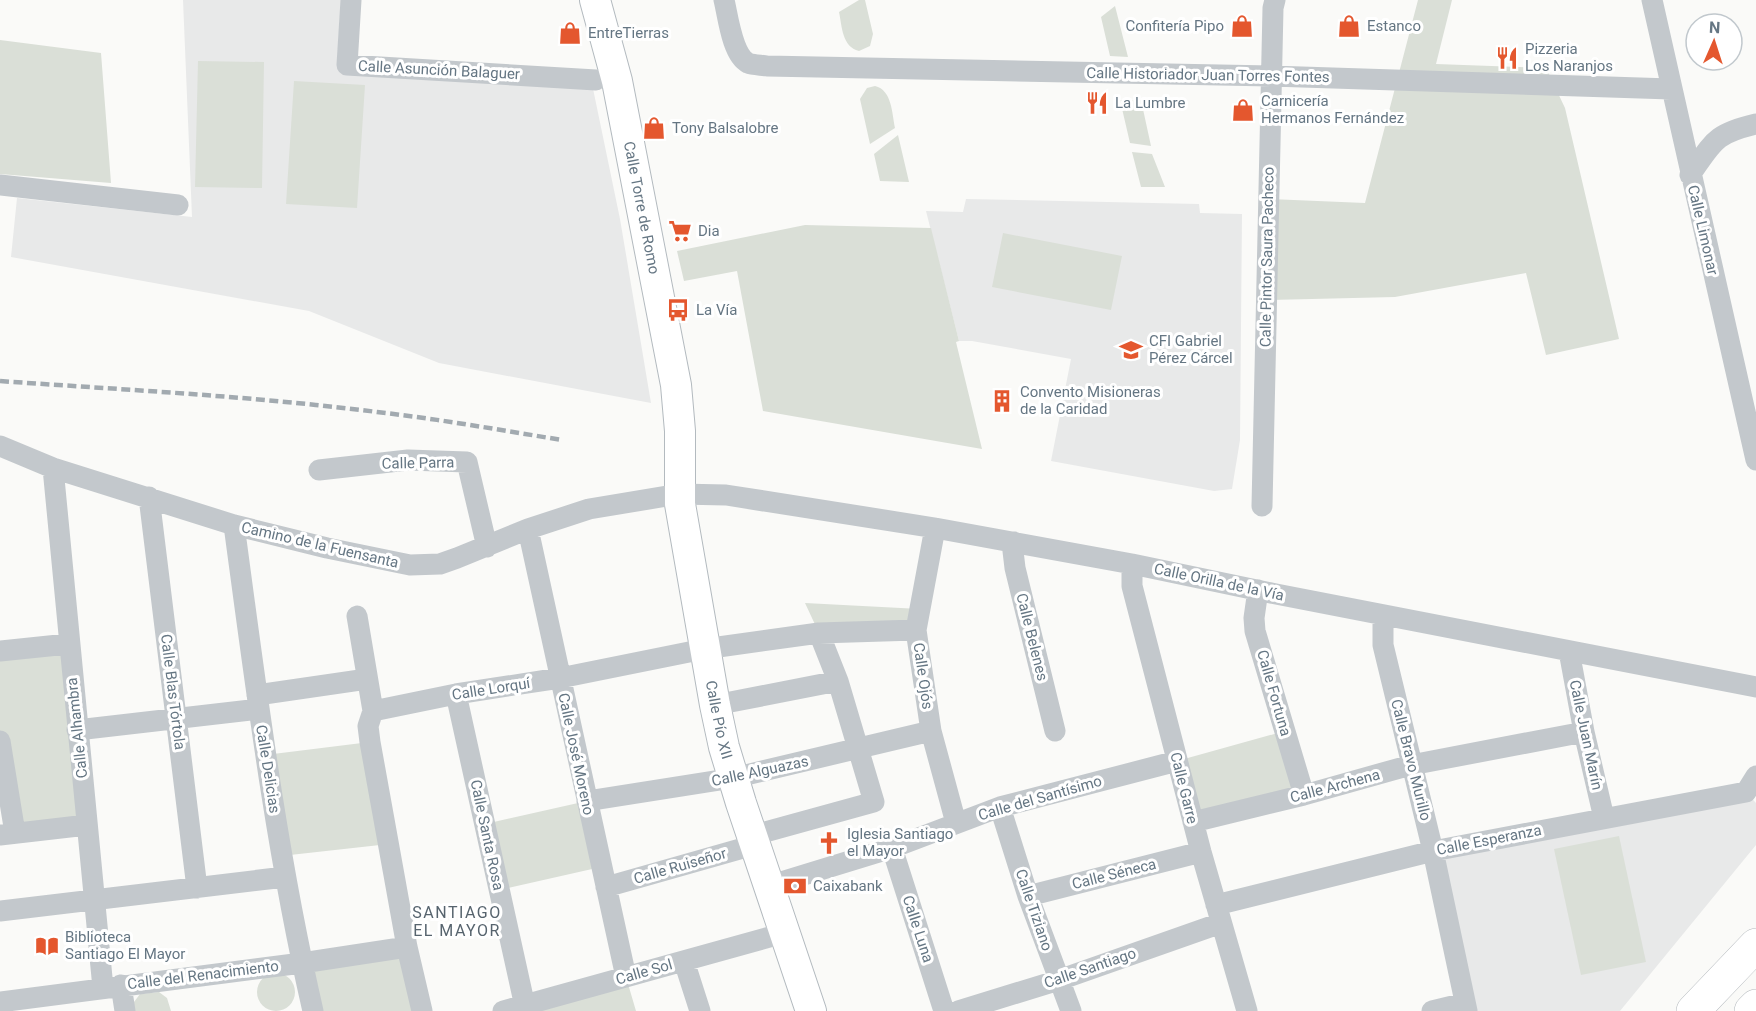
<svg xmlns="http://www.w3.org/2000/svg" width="1756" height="1011" font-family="Roboto,sans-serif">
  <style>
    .built { fill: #e8e9e9 }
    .green { fill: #dadfd7 }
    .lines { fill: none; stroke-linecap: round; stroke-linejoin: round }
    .secondary-casing { stroke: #b3babf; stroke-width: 32 }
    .primary-casing { stroke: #b5babe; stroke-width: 34 }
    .street { stroke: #c3c8cc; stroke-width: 21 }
    .secondary { stroke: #fff; stroke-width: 30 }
    .primary { stroke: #fff; stroke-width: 33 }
    .rail { stroke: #a2aab0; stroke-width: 4.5; stroke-dasharray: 9 4.5; stroke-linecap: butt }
    .labels { text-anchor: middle; stroke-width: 6; stroke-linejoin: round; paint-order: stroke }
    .poi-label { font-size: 15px; fill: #657683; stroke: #fff; text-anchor: start }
    .street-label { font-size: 15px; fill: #657683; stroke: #fff }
    .neighbourhood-label { font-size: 16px; letter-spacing: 1.5px; fill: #57646e; stroke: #fff }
  </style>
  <rect width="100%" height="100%" fill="#fafaf8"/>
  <!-- built -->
  <path class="built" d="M183,0H341L337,64L591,79L620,219L651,403L439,363L309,311L11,257L17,198L192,217Z
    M966,199L1199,204L1200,213L1242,214L1240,440L1232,489L1214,491L1051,461L1071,359L972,341H959L926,211L963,212Z
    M1746,792L1756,803V845L1620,1011H1467L1433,851Z"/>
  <!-- green -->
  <path class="green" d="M859,0H865L873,34L870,46L859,51C842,47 842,26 839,12Z
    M1418,0H1452L1436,64L1546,68L1565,108L1619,339L1546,355L1526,273L1395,297L1266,300L1269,199L1365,203Z
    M1115,6L1128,57L1110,56L1101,17Z
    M0,40L101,53L111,183L0,174Z
    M198,61L264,62L262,188L195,187Z
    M294,81L365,85L357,208L286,204Z
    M875,86C892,90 892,113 895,128L870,144L860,99L867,88Z
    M1120,100H1141L1151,146L1130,143Z
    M898,135L909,182L880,181L874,154Z
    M1132,152L1152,154L1165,187H1141Z
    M805,225L931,228L959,341L956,342L982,449L763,411L737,271L684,281L677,251Z
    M1003,233L1122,256L1111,310L992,287Z
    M805,603L920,609L916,630L819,633Z
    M68,644L87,825L15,833L0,741V651Z
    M1285,731L1304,795L1193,822L1177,761Z
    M370,742L389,844L281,856L265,755Z
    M587,801L601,867L499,890L485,824Z
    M1619,836L1646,962L1581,975L1554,849Z
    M407,947L422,1011H313L302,963Z
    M257 992a19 19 0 1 1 38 0a19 19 0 1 1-38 0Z
    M626,977L636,1011H526Z
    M159,992L167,998L171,1011H132L134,1002L140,994Z"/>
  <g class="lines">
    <!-- secondary casing -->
    <g class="secondary-casing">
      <g id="secondary">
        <path id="s1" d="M595,0L617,81L676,385L680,431V504L715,705L724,747L741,803L811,1011"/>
      </g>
    </g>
    <!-- primary casing -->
    <g class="primary-casing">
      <path id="primary" d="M1693,1011L1756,945
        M1751,1011L1756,1006"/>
    </g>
    <!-- street -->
    <path class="street" d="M351,0L347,65L596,80
      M724,0C728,16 732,55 748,63C753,65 761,65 767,66L1271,76L1671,89
      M1652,0L1756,460
      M1690,175C1714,141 1714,134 1756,124
      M0,185L178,205
      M0,446L53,468L234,525L327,548L410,565L440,564L457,558L528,529L589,509L679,494L726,495L935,528L1132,564L1276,594L1756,687
      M53,468L103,988
      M319,470L408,460L467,462L487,547
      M149,497L197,888
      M1262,506L1273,8L1275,0
      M234,525C256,688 276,851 313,1011
      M935,528L916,630L931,731L956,823
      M528,529L626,977
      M1014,542L1013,551L1015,568L1055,731
      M1132,564V586L1201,852L1247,1011
      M1258,590L1254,618L1255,631L1304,795
      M1383,615V645L1433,851L1467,1011
      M357,616L373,711L456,694L560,678L704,649L819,633L916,630
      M0,651L68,644
      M1569,651L1584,732L1604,818
      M456,694L526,1011
      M257,695L367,679
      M715,705L838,681
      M373,711L368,726L370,742L407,947L422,1011
      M77,730L259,709
      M0,741L15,833
      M587,801L733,778L931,731
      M1000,807L1028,896L1071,1011
      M1193,822L1304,795L1411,765L1584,732
      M0,835L87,825
      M751,836L874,802L838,681L819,633
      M892,848L944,1011
      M768,886L892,848L1000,807L1177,761
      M606,887L754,845
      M1028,896L1201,852
      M1216,905L1433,851L1746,792L1756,776
      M0,911L285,877
      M684,961L700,1011
      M121,985L125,1011
      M0,1002L302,963L407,947
      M503,1011L784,933
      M958,1011L1059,980L1221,923
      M1432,1011L1465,1003"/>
    <!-- secondary -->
    <use href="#secondary" class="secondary"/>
    <!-- primary -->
    <use href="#primary" class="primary"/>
    <!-- rail -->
    <path class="rail" d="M0,381C126,390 252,396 377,412C439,419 500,430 562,440"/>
  </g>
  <!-- icons -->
  <defs>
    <g id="shop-bare" transform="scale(1.8)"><path d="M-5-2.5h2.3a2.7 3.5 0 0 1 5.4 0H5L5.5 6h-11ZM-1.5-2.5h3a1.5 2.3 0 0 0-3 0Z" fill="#e4572e" stroke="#fff" stroke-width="2.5" paint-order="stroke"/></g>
    <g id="restaurant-bare" transform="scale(1.8)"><path d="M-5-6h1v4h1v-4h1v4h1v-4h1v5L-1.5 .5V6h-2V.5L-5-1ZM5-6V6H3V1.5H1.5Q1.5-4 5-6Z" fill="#e4572e" stroke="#fff" stroke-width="2.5" paint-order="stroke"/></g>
    <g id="supermarket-bare" transform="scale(1.8)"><path d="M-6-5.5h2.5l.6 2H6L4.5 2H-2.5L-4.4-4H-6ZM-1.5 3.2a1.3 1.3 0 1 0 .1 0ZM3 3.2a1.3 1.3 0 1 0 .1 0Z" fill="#e4572e" stroke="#fff" stroke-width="2.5" paint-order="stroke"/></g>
    <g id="bus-bare" transform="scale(1.8)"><path d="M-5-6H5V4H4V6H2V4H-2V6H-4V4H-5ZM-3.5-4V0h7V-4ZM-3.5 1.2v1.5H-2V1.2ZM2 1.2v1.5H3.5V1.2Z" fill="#e4572e" stroke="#fff" stroke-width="2.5" paint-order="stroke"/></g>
    <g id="school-bare" transform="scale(1.8)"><path d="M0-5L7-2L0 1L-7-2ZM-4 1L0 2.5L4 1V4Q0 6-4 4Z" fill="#e4572e" stroke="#fff" stroke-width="2.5" paint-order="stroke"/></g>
    <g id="building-bare" transform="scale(1.8)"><path d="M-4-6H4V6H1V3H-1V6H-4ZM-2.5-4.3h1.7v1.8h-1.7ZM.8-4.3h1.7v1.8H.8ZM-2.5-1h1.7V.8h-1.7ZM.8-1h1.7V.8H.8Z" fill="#e4572e" stroke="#fff" stroke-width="2.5" paint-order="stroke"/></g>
    <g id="church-bare" transform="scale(1.8)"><path d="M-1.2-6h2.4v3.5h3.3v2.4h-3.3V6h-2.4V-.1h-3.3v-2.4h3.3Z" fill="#e4572e" stroke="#fff" stroke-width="2.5" paint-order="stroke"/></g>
    <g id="bank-bare" transform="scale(1.8)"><path d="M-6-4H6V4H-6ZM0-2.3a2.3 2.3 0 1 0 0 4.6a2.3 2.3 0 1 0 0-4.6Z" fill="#e4572e" stroke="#fff" stroke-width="2.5" paint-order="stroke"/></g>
    <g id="library-bare" transform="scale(1.8)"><path d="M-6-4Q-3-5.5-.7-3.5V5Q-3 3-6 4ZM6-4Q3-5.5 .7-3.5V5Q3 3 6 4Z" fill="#e4572e" stroke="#fff" stroke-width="2.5" paint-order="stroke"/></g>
  </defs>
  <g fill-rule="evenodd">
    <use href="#shop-bare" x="1242" y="26"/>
    <use href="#shop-bare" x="1349" y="26"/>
    <use href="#shop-bare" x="570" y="33"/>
    <use href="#restaurant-bare" x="1507" y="58"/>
    <use href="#restaurant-bare" x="1097" y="103"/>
    <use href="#shop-bare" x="1243" y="110"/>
    <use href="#shop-bare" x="654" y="128"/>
    <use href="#supermarket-bare" x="680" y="231"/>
    <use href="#bus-bare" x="678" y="310"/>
    <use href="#school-bare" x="1131" y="350"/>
    <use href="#building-bare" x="1002" y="401"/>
    <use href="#church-bare" x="829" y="843"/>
    <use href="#bank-bare" x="795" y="886"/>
    <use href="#library-bare" x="47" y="946"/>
  </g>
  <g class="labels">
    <!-- poi labels -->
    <g class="poi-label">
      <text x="1224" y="31" text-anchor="end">Confitería Pipo</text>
      <text x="1367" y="31">Estanco</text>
      <text x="588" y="38">EntreTierras</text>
      <text x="1525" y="54">Pizzeria<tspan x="1525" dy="17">Los Naranjos</tspan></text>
      <text x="1261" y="106">Carnicería<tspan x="1261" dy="17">Hermanos Fernández</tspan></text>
      <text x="1115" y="108">La Lumbre</text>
      <text x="672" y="133">Tony Balsalobre</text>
      <text x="698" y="236">Dia</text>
      <text x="696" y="315">La Vía</text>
      <text x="1149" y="346">CFI Gabriel<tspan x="1149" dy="17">Pérez Cárcel</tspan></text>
      <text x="1020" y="397">Convento Misioneras<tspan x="1020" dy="17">de la Caridad</tspan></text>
      <text x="847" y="839">Iglesia Santiago<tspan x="847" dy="17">el Mayor</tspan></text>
      <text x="813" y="891">Caixabank</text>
      <text x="65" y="942">Biblioteca<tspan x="65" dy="17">Santiago El Mayor</tspan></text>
    </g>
    <!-- street labels -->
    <g class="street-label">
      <text transform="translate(439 70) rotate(3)" y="5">Calle Asunción Balaguer</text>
      <text transform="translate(1208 75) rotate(1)" y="5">Calle Historiador Juan Torres Fontes</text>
      <text dy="5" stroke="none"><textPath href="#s1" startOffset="213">Calle Torre de Romo</textPath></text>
      <text transform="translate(1703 230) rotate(77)" y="5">Calle Limonar</text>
      <text transform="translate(1267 257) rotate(-89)" y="5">Calle Pintor Saura Pacheco</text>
      <text transform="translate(418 463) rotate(-1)" y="5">Calle Parra</text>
      <text transform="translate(320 545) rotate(13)" y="5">Camino de la Fuensanta</text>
      <text transform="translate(1219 582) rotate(12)" y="5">Calle Orilla de la Vía</text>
      <text transform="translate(1032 637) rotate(76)" y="5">Calle Belenes</text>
      <text transform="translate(923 676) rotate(82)" y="5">Calle Ojós</text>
      <text transform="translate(491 689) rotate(-9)" y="5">Calle Lorquí</text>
      <text transform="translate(173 692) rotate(83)" y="5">Calle Blas Tórtola</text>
      <text transform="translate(1274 693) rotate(74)" y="5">Calle Fortuna</text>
      <text dy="5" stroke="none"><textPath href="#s1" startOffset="732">Calle Pío XII</textPath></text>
      <text transform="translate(77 728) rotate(-96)" y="5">Calle Alhambra</text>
      <text transform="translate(1586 735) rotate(78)" y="5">Calle Juan Marín</text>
      <text transform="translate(576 754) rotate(78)" y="5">Calle José Moreno</text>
      <text transform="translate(1411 760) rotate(76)" y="5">Calle Bravo Murillo</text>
      <text transform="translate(268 769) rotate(81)" y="5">Calle Delicias</text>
      <text transform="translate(760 771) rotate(-12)" y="5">Calle Alguazas</text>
      <text transform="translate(1335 786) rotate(-15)" y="5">Calle Archena</text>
      <text transform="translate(1184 788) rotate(76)" y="5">Calle Garre</text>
      <text transform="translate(1040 798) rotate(-16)" y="5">Calle del Santísimo</text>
      <text transform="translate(487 835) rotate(78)" y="5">Calle Santa Rosa</text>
      <text transform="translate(1489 840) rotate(-11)" y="5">Calle Esperanza</text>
      <text transform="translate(680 866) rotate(-16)" y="5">Calle Ruiseñor</text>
      <text transform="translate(1114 874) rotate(-14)" y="5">Calle Séneca</text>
      <text transform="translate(1034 910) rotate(71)" y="5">Calle Tiziano</text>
      <text transform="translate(918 929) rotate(72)" y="5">Calle Luna</text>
      <text transform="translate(1090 968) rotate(-19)" y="5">Calle Santiago</text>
      <text transform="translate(644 972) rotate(-16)" y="5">Calle Sol</text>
      <text transform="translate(203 975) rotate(-7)" y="5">Calle del Renacimiento</text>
    </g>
    <!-- neighbourhood labels -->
    <g class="neighbourhood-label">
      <text x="457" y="918">SANTIAGO<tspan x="457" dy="18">EL MAYOR</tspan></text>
    </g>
  </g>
  <!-- north arrow -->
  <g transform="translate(1714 42) rotate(3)"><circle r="28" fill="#ffffff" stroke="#c1c8cd" stroke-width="1.5"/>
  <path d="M0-4.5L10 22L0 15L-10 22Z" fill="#e4572e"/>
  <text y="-9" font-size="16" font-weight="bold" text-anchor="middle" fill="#657683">N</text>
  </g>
</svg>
